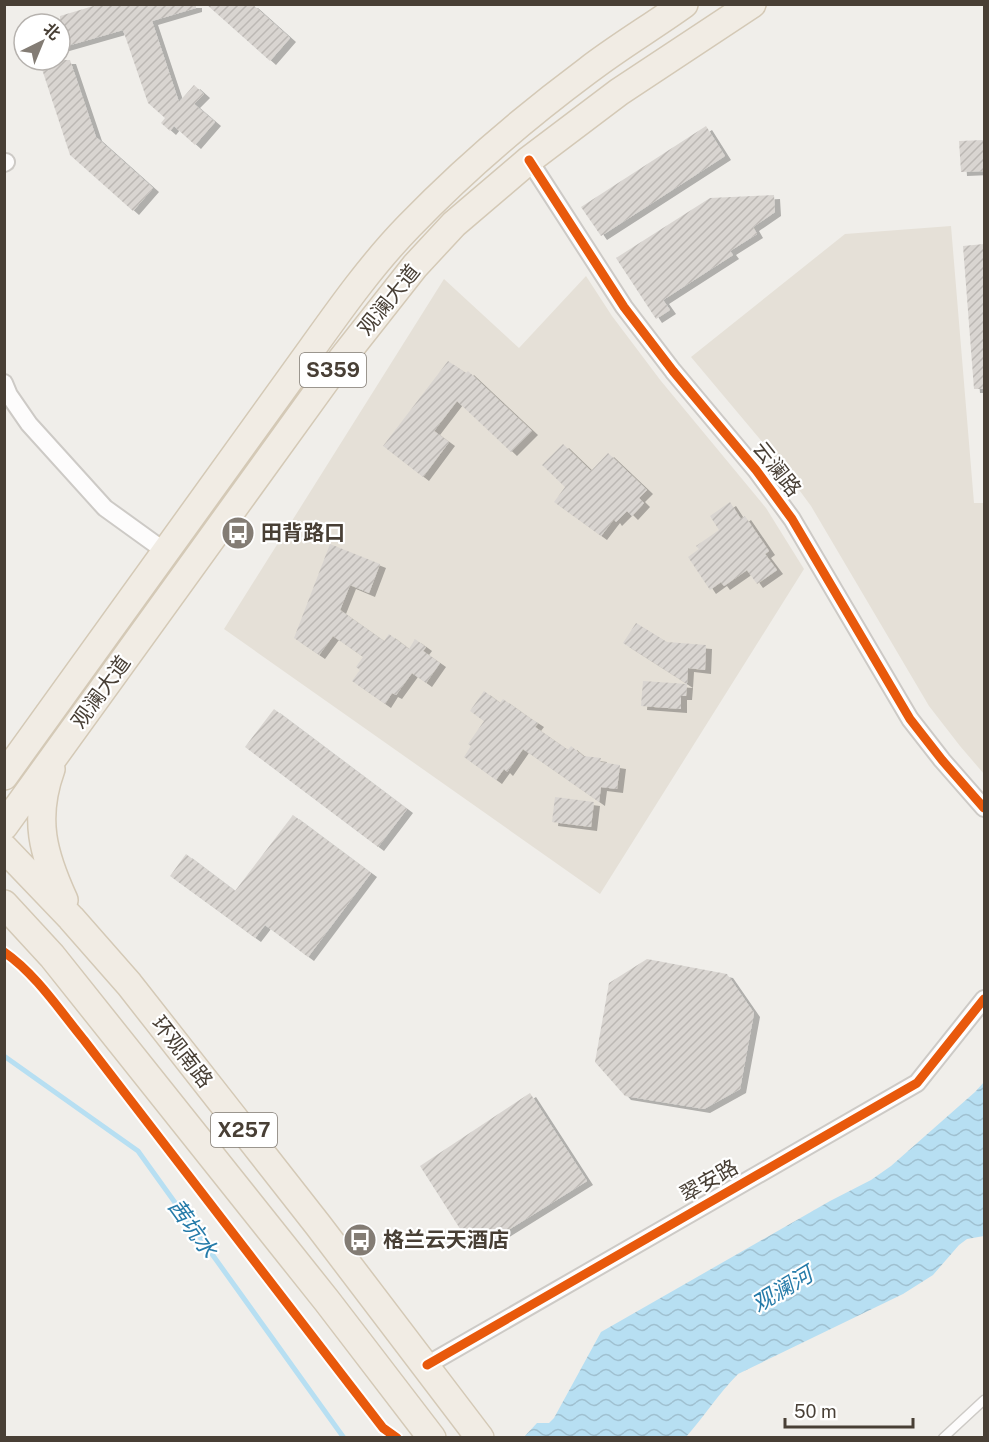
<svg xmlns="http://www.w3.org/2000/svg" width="989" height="1442" font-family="'Public Sans','Noto Sans SC',sans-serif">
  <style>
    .residential { fill: #e5e0d7 }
    .water { fill: url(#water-waves) }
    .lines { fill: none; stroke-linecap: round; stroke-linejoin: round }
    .stream { stroke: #b7dff2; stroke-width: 5 }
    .building { fill: url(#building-hatch); filter: url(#shadow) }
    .lane-casing { stroke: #cdcac6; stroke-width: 11 }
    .street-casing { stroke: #cdcac6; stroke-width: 20 }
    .primary-casing { stroke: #d4c9b6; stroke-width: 30 }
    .lane { stroke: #fdfcfc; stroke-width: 8 }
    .street { stroke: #fdfcfc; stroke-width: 16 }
    .primary { stroke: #f1ece4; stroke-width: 27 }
    .cycleway-casing { stroke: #fff; stroke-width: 13 }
    .cycleway { stroke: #e8590c; stroke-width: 9 }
    .labels { text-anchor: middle; stroke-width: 4.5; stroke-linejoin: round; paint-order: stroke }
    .shield { fill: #fff; stroke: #7f7972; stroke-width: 1.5 }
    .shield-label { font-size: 20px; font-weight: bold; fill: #483f35 }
    .street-label { font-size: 21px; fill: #483f35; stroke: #fff }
    .poi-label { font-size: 21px; font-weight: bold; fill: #483f35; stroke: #fff; text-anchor: start }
    .water-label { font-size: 22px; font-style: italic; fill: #257ba9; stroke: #fff }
  </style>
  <defs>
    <pattern id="water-waves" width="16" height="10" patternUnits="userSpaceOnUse" patternTransform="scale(1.5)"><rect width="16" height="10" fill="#b7dff2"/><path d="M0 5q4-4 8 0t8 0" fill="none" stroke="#9fc0d0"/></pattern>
    <pattern id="building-hatch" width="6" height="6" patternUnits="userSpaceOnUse" patternTransform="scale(1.5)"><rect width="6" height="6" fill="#d9d5d1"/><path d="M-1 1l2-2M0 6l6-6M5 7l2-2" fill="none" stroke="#bcb8b4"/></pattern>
    <filter id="shadow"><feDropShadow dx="6" dy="4" stdDeviation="0" flood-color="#0004"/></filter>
  </defs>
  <rect width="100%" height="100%" fill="#f0eeea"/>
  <!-- residential -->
  <path class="residential" d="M951,226L974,503H984V774L960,746L929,706L811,506L774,456L691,357L845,234Z
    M586,276L612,316L661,381L766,508L804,569L600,894L224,629L444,279L519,348Z"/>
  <!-- water -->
  <path class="water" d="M984,1082V1236L967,1239L959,1245L933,1275L903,1294L738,1374C718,1394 704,1417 686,1437H524L537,1423H549L554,1418L601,1332L830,1201L871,1180L891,1166L975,1092Z"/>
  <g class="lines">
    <!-- stream -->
    <path class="stream" d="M4,1056L138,1151L344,1438"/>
  </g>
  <!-- building -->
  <path class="building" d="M100,4H196V8L152,21L179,102L194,85L204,94L194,104L215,122L195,145L174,126L170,131L161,123L165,118L148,103L123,30L60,48V16Z
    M206,4H252L290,38L270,61Z
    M39,60H70L96,137L153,188L133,211L70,155Z
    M706,126L725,156L601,236L581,207Z
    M984,140V171L961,172L959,141Z
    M774,195L775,212L753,227L757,234L730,251L733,255L663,300L670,310L656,319L616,258L710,198Z
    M984,244V389H974L963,246Z
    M448,361L466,373L468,371L532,431L511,452L457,401L434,431L449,442L423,477L383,446Z
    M563,444L591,471L608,453L647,490L639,498L644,503L632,516L627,511L616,522L614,519L601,536L554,502L565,487L542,465Z
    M730,502L741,519L745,516L769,551L765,554L777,570L757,584L747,570L724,586L721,582L710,590L688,557L699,549L696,546L719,530L710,516Z
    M330,544L380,564L369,593L350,585L340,610L384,641L389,634L409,649L415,639L426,647L423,651L440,663L426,683L412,673L396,695L392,693L385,704L352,681L360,670L356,667L363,657L333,636L319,655L294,638Z
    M636,623L667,642L706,645L705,670L688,668L687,684L623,643Z
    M643,681L687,684L686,696H681V709L641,706Z
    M484,691L500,703L503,699L527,716L538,723L535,727L568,750L571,746L583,756L601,758L600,762L620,765L617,789L601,787L599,802L523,749L507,772L504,769L496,780L464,757L471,746L468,744L484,721L470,711Z
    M274,709L407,809L378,847L245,747Z
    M555,797L594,802L591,827L552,822Z
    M293,815L371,873L308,957L265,925L255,938L170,876L186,854L235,891Z
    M647,959L727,974L754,1013L740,1089L704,1109L625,1096L595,1062L609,983Z
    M530,1093L587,1181L484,1245L464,1235L420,1166Z"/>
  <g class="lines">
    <!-- lane casing -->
    <g class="lane-casing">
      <path id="lane" d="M943,1438L984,1400"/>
    </g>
    <!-- street casing -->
    <g class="street-casing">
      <path id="street" d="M529,160L624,307L673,371L756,470L792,519L910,719L942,760L984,808
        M4,163L6,162
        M4,383L9,395L29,424L105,508L166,552
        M427,1365L917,1083L984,999"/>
    </g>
    <!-- primary casing -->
    <g class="primary-casing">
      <path id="primary" d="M51,769C33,819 43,854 64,900
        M4,776L313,347C343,305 373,263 409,226C464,169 524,118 587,71C618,47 652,27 684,4
        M4,826L334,369L415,266L454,224L529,160L619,92L752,4
        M4,848L71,918L129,984L318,1225L480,1438
        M4,904L52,956L327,1301L432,1438"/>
    </g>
    <!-- lane -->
    <use href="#lane" class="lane"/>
    <!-- street -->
    <use href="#street" class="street"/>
    <!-- primary -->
    <use href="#primary" class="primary"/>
    <!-- cycleway casing -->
    <g class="cycleway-casing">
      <path id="cycleway" d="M529,160L624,307L673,371L756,470L792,519L910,719L942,760L984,808
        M4,952C36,974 60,1011 84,1040L383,1428L397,1438
        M427,1365L917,1083L984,999"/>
    </g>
    <!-- cycleway -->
    <use href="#cycleway" class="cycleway"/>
  </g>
  <!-- icons -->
  <defs>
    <g id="bus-disc" transform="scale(1.725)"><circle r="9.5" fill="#837c74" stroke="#fff"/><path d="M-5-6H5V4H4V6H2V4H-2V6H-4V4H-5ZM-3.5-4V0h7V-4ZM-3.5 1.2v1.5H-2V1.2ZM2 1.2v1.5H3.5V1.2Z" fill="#fff"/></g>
  </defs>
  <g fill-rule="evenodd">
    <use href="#bus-disc" x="238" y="533"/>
    <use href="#bus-disc" x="360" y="1240"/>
  </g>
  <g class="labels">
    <!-- shield labels -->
    <g class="shield">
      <rect x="300" y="353" width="66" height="34" rx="4.5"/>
      <rect x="211" y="1113" width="66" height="34" rx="4.5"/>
    </g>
    <g class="shield-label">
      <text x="333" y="377">S359</text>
      <text x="244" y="1137">X257</text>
    </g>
    <!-- street labels -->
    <g class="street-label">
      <text transform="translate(389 300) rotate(-51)" y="7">观澜大道</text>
      <text transform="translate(777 469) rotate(52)" y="7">云澜路</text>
      <text transform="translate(101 692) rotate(-54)" y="7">观澜大道</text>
      <text transform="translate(182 1052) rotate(52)" y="7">环观南路</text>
      <text transform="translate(709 1181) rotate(-30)" y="7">翠安路</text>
    </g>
    <!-- poi labels -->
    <g class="poi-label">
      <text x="261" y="540">田背路口</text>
      <text x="383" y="1247">格兰云天酒店</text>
    </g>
    <!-- water labels -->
    <g class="water-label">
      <text transform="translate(193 1228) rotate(54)" y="8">茜坑水</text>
      <text transform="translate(782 1289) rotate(-31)" y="8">观澜河</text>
    </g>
  </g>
  <!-- border -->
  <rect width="989" height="1442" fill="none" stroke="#483f35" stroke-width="12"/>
  <!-- north arrow -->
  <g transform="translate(42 42) rotate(43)"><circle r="28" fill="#ffffff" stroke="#b6b2ae" stroke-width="1.5"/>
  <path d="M0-4.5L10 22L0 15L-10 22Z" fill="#837c74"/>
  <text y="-9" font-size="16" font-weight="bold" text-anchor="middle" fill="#483f35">北</text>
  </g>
  <!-- scale -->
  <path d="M785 1418v9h128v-9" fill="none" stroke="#483f35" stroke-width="3"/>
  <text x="794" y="1418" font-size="18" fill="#483f35" stroke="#ffffff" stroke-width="4.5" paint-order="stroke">50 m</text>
</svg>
